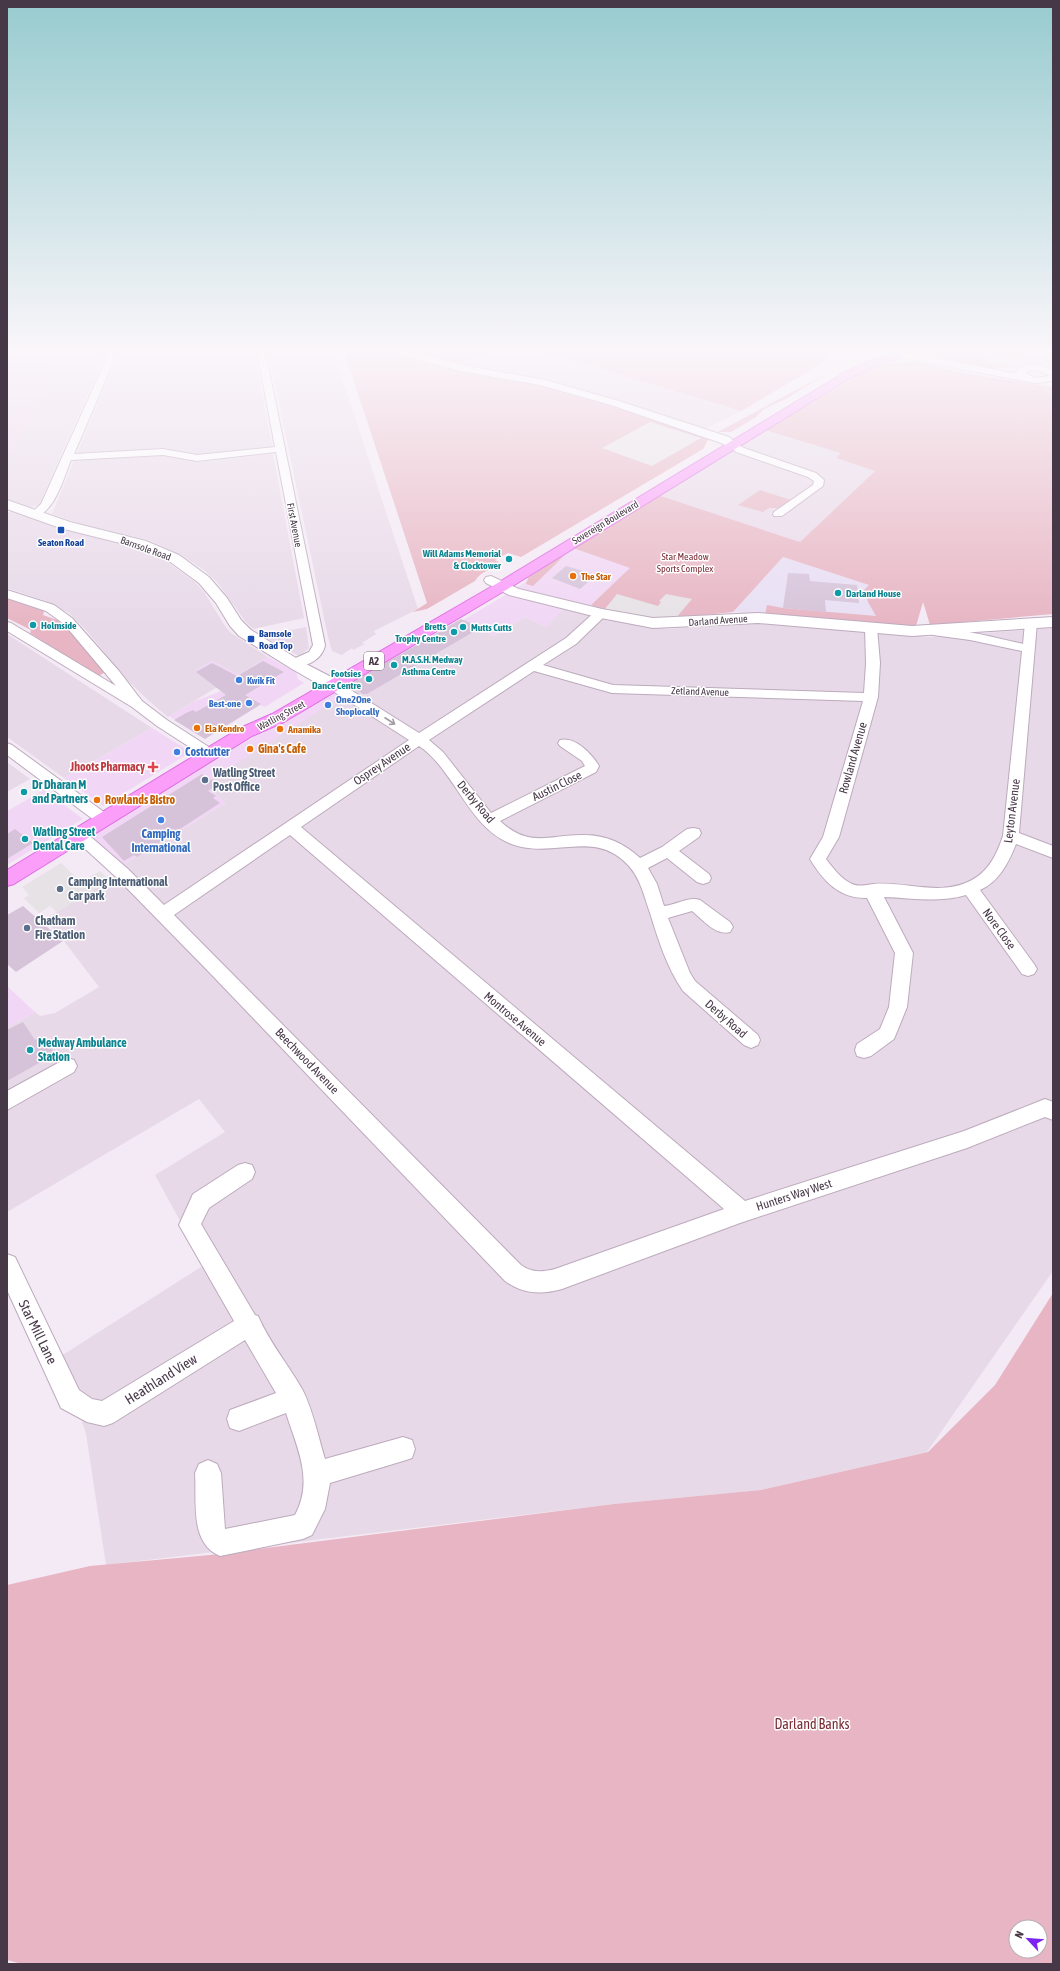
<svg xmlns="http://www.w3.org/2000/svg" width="1060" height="1971" font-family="'Asap Condensed',sans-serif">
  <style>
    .residential { fill: #e8d9e8 }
    .commercial { fill: #f1d7f5 }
    .education { fill: #edd5ed }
    .medical { fill: #e8dff4 }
    .green { fill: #e7b5c3; fill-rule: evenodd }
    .parking { fill: #e6e2e6 }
    .building { fill: #d6c3d9 }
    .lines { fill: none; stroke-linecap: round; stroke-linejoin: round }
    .minor-casing { stroke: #bcaabd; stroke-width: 2 }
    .tertiary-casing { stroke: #bcaabd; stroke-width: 2 }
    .primary-casing { stroke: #dd6de0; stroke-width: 2 }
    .minor { fill: #fff; fill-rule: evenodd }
    .tertiary { fill: #fff; fill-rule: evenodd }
    .primary { fill: #fa9efa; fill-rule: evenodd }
    .oneway { stroke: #a39ca4 }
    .transit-dot { fill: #1a4fb4; stroke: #fff; stroke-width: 1.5 }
    .culture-dot { fill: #0f9aa8; stroke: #fff; stroke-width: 1.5 }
    .food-dot { fill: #e8710a; stroke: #fff; stroke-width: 1.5 }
    .shop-dot { fill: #3f7fe0; stroke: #fff; stroke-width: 1.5 }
    .health-dot { fill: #e0444e; stroke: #fff; stroke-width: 1.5 }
    .service-dot { fill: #5c6f8a; stroke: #fff; stroke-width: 1.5 }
    .labels { text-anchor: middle; stroke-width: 3; stroke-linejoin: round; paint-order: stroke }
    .far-street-label { font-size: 10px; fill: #473848; stroke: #fff }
    .far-transit-label { font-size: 10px; font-weight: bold; fill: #164399; stroke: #fff }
    .far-culture-label { font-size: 10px; font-weight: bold; fill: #0d838f; stroke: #fff; text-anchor: start }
    .far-park-label { font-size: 10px; fill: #792d35; stroke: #fff }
    .far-food-label { font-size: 10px; font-weight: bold; fill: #c56008; stroke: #fff; text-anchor: start }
    .far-shop-label { font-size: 10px; font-weight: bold; fill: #366cbe; stroke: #fff; text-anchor: start }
    .shield { fill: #fff; stroke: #7e747f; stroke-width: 1 }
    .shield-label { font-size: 11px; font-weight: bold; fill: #473848 }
    .food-label { font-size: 12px; font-weight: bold; fill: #c56008; stroke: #fff; text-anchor: start }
    .shop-label { font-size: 12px; font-weight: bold; fill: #366cbe; stroke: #fff; text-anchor: start }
    .street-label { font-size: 12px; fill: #473848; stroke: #fff }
    .health-label { font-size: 12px; font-weight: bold; fill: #be3a42; stroke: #fff; text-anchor: end }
    .service-label { font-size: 12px; font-weight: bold; fill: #4e5e75; stroke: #fff; text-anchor: start }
    .culture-label { font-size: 12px; font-weight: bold; fill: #0d838f; stroke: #fff; text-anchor: start }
    .near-street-label { font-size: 14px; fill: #473848; stroke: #fff }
    .near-park-label { font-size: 14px; fill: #792d35; stroke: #fff }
  </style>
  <rect width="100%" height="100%" fill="#f4eaf5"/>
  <!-- residential -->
  <path class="residential" d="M63,351H107L39,505L30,507L7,499V460Z
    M120,351H254L272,447L202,455L167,449L77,453Z
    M268,351H333L418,609L374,631L376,634L362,643L365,644L353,650L352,648L342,655L332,651L328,637Z
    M488,351H542L741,411L703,430L540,379L458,364Z
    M765,430L842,453L836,458L875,471L800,542L658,495Z
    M273,454L304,618L253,629L245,621L217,582L204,570L179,554L148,540L80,524L52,514L74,460L162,456L199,462Z
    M11,511L61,529L134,548L166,561L195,582L204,592L225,626L231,633L268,657L238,675L213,661L197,670L219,686L168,717L149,701L125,678L86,630L69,613L46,601L7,588V513Z
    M563,609L667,629L756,623L930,637L1053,628V1271L927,1452L761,1490L614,1504L106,1565L86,1434L61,1356L204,1265L155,1175L225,1132L199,1099L7,1212V1028L35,1012L40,1016L55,1013L99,987L63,940L45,919L110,880L123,865L226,803L202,786L330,690L463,620L494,636L525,617L546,627Z
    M306,627L309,648L301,655H297L263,636Z
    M7,634L152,728L64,778L7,737Z
    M7,762L30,779L7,792Z"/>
  <!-- commercial -->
  <path class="commercial" d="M927,351H1053V370L1039,366L998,368Z
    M573,548L631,568L591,605L563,609L546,627L525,617L494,636L463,620L514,590Z
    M268,657L296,672L298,679L304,683L265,707L260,705L205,739L169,716L195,701L224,690L197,670L213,661L238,675Z
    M330,690L342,696L203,785L226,803L123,865L87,838Z
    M152,728L191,752L103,806L64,778Z
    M44,790L83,819L7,865V811Z
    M7,986L35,1012L7,1028Z"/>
  <!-- education -->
  <path class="education" d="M7,351H63L7,460Z"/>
  <!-- medical -->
  <path class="medical" d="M783,557L869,585L916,626L733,612Z"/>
  <!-- green -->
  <path class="green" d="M344,351H384L462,370L530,382L654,419L709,438L703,449L521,557L508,553L495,560L502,564C492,569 481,571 475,581L427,609L413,612L427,603Z
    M410,351H488L458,364Z
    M542,351H833L826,361L741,411Z
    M927,351C934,351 940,350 947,351C957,352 968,359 977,354L991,358L985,361L1012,366C990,374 948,359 927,351Z
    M916,362L963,373L1053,387V614L930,625L923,602L916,626L765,615L767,605L783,608L876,616L868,602L864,590L869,585L783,557L733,612L676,618L604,610L591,605L630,568L573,548L658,495L800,542L875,471L836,458L841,453L765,430L869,369L887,364Z
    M831,371L786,399L764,409L756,417L731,432H718Z
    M760,490L791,500L780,508H769L763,512L738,505Z
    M565,555L533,586L526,584L528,578C540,570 551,561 565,555Z
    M7,597L40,608L44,612L43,615L57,620L72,633L105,672L96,678L30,633L31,630L7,618Z
    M1053,1293V1964H22L7,1960V1585L90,1566L210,1555L614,1504L761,1490L928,1452L995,1385ZM1016,1927H1040V1951H1016Z"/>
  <!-- parking -->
  <path class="parking" d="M992,351H1041L1012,366L1005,364L1001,366L984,361L991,358L1004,357L999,355L1001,353Z
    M650,422L701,438L652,466L602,448Z
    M617,594L658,606L661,602L659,601L666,594L692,599L676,618L641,617L604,610Z
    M61,863L81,882L100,871L110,880L57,912L50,906L39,913L24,898L29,895L22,887Z"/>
  <!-- building -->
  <path class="building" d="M566,566L583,571L596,575L580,589L552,578Z
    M788,573L809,574L810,581L857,585L859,603L825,600L826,612L783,608Z
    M461,619L475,625L469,628L475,631L367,694H363L348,685Z
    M263,661L284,672L245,695L261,704L205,739L174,720L186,713L193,710L196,712L226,695L196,672L212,663L237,676Z
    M202,774L218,784L208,791L216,796L213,798L220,803L137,857L134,855L124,861L102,837Z
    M15,829L33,843L7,859V834Z
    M23,906L63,941L16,972L7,964V915Z
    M23,1022L35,1040L39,1037L45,1046L48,1044L55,1054L7,1081V1030Z"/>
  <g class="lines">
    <!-- minor casing -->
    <g class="minor-casing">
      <path id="minor" d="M110,351H118L74,454L163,449L197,455L275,447L257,351H265L325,645C323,659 305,669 291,666L289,663L291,660L309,652L313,645L276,452L197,461L163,455L71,460C64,477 55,512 35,517L30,514L41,504Z
        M900,352L933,357L1017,374L1016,372C1025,361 1041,365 1053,370V381L1035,383L897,357V353ZM1031,370L1039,371L1050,376L1035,378L1025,372Z
        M733,442L744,448L816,473L824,480L823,486L782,516H774L773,514L774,512L813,485L814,481L808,477L736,452L728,445Z
        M7,590L54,605L72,618L119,671L142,701L167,720L215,751L217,754L215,757H205L157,726L132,707L7,631V622L11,623L116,686L64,624L46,611L7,598Z
        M601,609L607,613L605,616L576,644L543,665L613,685L864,693L866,663L865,628L867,625H875L877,628L880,663L878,697L839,837L826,859C833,868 841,879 852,884C859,887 866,885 873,884C906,881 941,897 972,880C990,870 997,853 1003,836L1022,651L970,640L933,635L927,631C934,621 1009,641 1023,644L1025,623L1031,619L1035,620L1037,623L1019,833L1053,846V858L1016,844C1009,862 999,882 980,890L1034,964L1037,969L1034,974L1028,976L1022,974L966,895C939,903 911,898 884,897L913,953L907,1007L894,1039L871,1056L864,1058L857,1056L855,1050L857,1044L880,1029L889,1007L895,953L867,898C840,899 823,881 810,859L823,837L863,701L612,693L534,671L429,740L443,752L491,813L585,766L582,761L560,746L558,743L560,740C575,736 592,754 599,766L596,772L500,821C530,849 550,834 585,835C606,835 625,844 640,858L662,847L687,829L693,828L699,829L701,833L699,837L679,851L709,874L711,878L709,882L703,884L697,882L667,858L648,868L657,884L664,906C676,905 689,896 700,900L730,922L733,927L730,932C716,936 703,920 692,911L668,918L690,973L695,981L758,1035L760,1040L758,1045L751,1048L744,1045L683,991C667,968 658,939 650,913C644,896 641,880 629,866C594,827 551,861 509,843C468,826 454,769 419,746L301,827L745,1201L964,1131L1045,1099L1053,1102V1120L1045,1117L967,1148L740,1223L562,1289C541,1295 523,1294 505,1281L208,971L116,877L70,835L72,831L78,830L84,831L128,869L164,905L409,740L328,688L326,685L328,682H338L419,733L566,638L597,610ZM290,835L724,1209L555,1269C543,1272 532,1273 521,1265L174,915Z
        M7,743L12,745L108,815L111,819L108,823L103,824L98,823L7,755Z
        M67,1058L74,1060L77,1066L74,1072L7,1110V1091Z
        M245,1163L252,1165L255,1172L252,1179L209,1208L201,1224L255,1315L258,1316C269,1342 288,1364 302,1389C312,1407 319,1439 325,1459L403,1437L412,1440L415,1449L412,1458L403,1461L330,1483L325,1509L312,1535L303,1539L220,1556C189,1543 197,1501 195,1473L199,1464L208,1460L217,1464L221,1473L225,1529L295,1515C314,1480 297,1448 286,1413L239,1431L230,1428L227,1419L230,1410L276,1393L245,1340L113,1423L104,1426L87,1422L61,1408L7,1290V1254L15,1257L79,1390L92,1399L102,1401L234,1321L179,1225L193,1194L238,1165Z"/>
    </g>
    <!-- tertiary casing -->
    <g class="tertiary-casing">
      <path id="tertiary" d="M391,351H408L462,365L545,380L619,401L729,437L739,445L733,449L721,443L611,405L540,385L461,371L392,353Z
        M7,500L70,522L146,541L179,555L209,577L227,598L241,620L251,630L304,663L339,681L341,685L339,689L333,690L327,689L292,669L239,636L230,626L216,603L199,583L169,561L136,547L60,528L7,509Z
        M491,576L519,589L602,609L653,618L758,613L912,626L1053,617V627L912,636L758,623L653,628L601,618L509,595L486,583L484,580L486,577Z"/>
    </g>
    <!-- primary casing -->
    <g class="primary-casing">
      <path id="primary" d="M899,352L904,355L903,357L875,366L850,378L506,590L284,722L252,736L14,884L7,886V870L240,728L272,714L496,584L842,374L867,362Z"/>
    </g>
    <!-- minor -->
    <use href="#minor" class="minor"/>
    <!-- tertiary -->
    <use href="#tertiary" class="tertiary"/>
    <!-- primary -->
    <use href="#primary" class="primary"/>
  </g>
  <!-- one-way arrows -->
  <defs><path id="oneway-shaft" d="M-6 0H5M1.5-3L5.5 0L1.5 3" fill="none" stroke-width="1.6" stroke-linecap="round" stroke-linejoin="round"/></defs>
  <use class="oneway" href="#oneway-shaft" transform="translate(390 721) rotate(33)"/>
  <!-- sky -->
  <linearGradient id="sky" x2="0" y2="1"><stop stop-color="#97cbcf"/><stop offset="0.56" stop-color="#faf6fa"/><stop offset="1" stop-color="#faf6fa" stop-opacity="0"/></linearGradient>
  <rect width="1060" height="627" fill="url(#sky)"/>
  <!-- markers -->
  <g class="transit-dot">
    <rect x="57" y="526" width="8" height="8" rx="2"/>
    <rect x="247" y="635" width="8" height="8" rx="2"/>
  </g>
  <g class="culture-dot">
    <circle cx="509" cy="559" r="4"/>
    <circle cx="838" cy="593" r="4"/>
    <circle cx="33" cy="625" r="4"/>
    <circle cx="463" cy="627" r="4"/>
    <circle cx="454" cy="632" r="4"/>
    <circle cx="394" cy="665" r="4"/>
    <circle cx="369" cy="679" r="4"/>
    <circle cx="24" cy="792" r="4"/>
    <circle cx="25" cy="839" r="4"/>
    <circle cx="30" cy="1050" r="4"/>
  </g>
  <g class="food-dot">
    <circle cx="573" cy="576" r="4"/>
    <circle cx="197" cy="728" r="4"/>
    <circle cx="280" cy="729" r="4"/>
    <circle cx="250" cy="749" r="4"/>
    <circle cx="97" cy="800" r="4"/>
  </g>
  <g class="shop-dot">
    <circle cx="239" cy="680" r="4"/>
    <circle cx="249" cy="703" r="4"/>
    <circle cx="328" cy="705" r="4"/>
    <circle cx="177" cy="752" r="4"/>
    <circle cx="161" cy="820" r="4"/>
  </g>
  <path class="health-dot" d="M151 761h4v4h4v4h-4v4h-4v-4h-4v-4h4z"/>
  <g class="service-dot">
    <circle cx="205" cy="780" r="4"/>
    <circle cx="60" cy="889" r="4"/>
    <circle cx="27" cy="928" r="4"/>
  </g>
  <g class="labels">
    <!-- far-street labels -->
    <g class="far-street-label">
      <text transform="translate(605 522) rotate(-31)" y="4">Sovereign Boulevard</text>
      <text transform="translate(295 525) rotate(79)" y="4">First Avenue</text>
      <text transform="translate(146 548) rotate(20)" y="4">Barnsole Road</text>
      <text transform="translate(718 620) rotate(-4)" y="4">Darland Avenue</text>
      <text transform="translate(700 691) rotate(2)" y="4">Zetland Avenue</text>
      <text transform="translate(281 715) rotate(-28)" y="4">Watling Street</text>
    </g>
    <!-- far-transit labels -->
    <g class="far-transit-label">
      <text x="61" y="546">Seaton Road</text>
      <text x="259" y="637" text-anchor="start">Barnsole<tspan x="259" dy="12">Road Top</tspan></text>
    </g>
    <!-- far-culture labels -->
    <g class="far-culture-label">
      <text x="501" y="557" text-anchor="end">Will Adams Memorial<tspan x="501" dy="12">&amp; Clocktower</tspan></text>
      <text x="846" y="597">Darland House</text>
      <text x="41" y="629">Holmside</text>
      <text x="446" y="630" text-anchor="end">Bretts<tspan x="446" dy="12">Trophy Centre</tspan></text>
      <text x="471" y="631">Mutts Cutts</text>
      <text x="402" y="663">M.A.S.H. Medway<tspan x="402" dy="12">Asthma Centre</tspan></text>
      <text x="361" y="677" text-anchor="end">Footsies<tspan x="361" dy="12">Dance Centre</tspan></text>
    </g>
    <!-- far-park labels -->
    <g class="far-park-label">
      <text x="685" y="560">Star Meadow<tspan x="685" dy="12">Sports Complex</tspan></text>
    </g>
    <!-- far-food labels -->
    <g class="far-food-label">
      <text x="581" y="580">The Star</text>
      <text x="205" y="732">Ela Kendro</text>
      <text x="288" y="733">Anamika</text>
    </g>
    <!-- far-shop labels -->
    <g class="far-shop-label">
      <text x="247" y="684">Kwik Fit</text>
      <text x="336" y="703">One2One<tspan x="336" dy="12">Shoplocally</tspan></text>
      <text x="241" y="707" text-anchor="end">Best-one</text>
    </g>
    <!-- shield labels -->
    <rect class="shield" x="364" y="652" width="20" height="18" rx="3"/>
    <g class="shield-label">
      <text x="374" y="665">A2</text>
    </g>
    <!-- food labels -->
    <g class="food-label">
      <text x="258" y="753">Gina's Cafe</text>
      <text x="105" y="804">Rowlands Bistro</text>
    </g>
    <!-- shop labels -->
    <g class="shop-label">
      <text x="185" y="756">Costcutter</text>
      <text x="161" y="838" text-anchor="middle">Camping<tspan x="161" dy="14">International</tspan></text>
    </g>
    <!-- street labels -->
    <g class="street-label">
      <text transform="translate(853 758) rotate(-74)" y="4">Rowland Avenue</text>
      <text transform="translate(382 764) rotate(-34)" y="4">Osprey Avenue</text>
      <text transform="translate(557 786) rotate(-26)" y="4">Austin Close</text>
      <text transform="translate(476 802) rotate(50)" y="4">Derby Road</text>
      <text transform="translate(1012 811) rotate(-83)" y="4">Leyton Avenue</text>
      <text transform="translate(999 929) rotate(54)" y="4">Nore Close</text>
      <text transform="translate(515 1019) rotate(40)" y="4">Montrose Avenue</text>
      <text transform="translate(726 1019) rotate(41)" y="4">Derby Road</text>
      <text transform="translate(307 1061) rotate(46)" y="4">Beechwood Avenue</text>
      <text transform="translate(794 1195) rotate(-18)" y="4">Hunters Way West</text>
    </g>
    <!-- health labels -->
    <g class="health-label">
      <text x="145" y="771">Jhoots Pharmacy</text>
    </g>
    <!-- service labels -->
    <g class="service-label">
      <text x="213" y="777">Watling Street<tspan x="213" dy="14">Post Office</tspan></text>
      <text x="68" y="886">Camping International<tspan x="68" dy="14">Car park</tspan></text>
      <text x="35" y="925">Chatham<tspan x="35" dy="14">Fire Station</tspan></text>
    </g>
    <!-- culture labels -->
    <g class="culture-label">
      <text x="32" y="789">Dr Dharan M<tspan x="32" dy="14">and Partners</tspan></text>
      <text x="33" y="836">Watling Street<tspan x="33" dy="14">Dental Care</tspan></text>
      <text x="38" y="1047">Medway Ambulance<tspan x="38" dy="14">Station</tspan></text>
    </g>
    <!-- near-street labels -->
    <g class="near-street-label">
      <text transform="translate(38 1332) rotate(64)" y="5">Star Mill Lane</text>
      <text transform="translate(161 1379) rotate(-32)" y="5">Heathland View</text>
    </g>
    <!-- near-park labels -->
    <g class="near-park-label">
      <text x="812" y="1729">Darland Banks</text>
    </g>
  </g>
  <!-- border -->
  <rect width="1060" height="1971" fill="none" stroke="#473848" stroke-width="16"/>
  <!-- north arrow -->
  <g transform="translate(1028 1939) rotate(296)"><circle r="19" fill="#ffffff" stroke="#b5afb6"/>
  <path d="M0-3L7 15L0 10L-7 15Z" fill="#7d24f2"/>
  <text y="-6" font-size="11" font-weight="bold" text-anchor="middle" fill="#473848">N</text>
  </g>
</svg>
